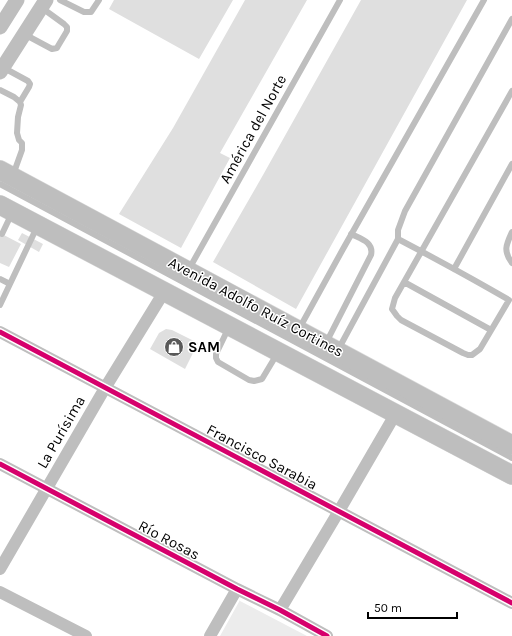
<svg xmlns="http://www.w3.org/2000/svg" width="512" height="636" font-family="Karla,sans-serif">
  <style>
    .green { fill: #ececec }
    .building { fill: #dfdfdf }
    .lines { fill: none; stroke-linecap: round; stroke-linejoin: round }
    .primary-casing { stroke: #dbdbdb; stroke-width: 20 }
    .service { stroke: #bebebe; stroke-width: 6 }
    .minor { stroke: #bebebe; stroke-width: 12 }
    .tertiary { stroke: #bebebe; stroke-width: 15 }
    .primary { stroke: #bebebe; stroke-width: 19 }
    .cycleway-casing { stroke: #fff; stroke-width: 8 }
    .cycleway { stroke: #d6006c; stroke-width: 5 }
    .labels { text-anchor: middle; stroke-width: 3; stroke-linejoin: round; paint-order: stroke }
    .street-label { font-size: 15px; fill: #000; stroke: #fff }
    .poi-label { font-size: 15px; font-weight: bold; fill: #000; stroke: #fff; text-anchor: start }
  </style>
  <rect width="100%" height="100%" fill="#fff"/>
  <!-- green -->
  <path class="green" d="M240,600V601L307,636H220Z"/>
  <!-- building -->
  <path class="building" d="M114,0H233L199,59L109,9Z
    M245,0H307L220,153L230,158L181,248L119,214L173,128Z
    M361,0H467L296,309L213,262L263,175Z
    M0,233L21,244L9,267L0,263Z
    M22,233L43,244L39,252L18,240Z
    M166,329L172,330L198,343L185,369L150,349L159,333Z"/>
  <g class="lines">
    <!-- primary casing -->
    <g class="primary-casing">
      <path id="primary" d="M0,170L512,445
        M0,205L512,475"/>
    </g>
    <!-- service -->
    <path class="service" d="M60,0L84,12H91L99,0
      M24,34L52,49L57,48L58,46L67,31V27L64,24L42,8
      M4,68L28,81L30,84L29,87L20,102
      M0,90L14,97L20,102L21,105L18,117L17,133L19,140L22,143V150L13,175
      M0,184L512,458
      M512,232C506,245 503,251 512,263
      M2,234L12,213
      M398,239V230L405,211L512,19
      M189,269L340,0
      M454,269L512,164
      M0,279L10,284
      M404,282L491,330
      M0,305L37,227
      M229,327L216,354V358L218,362L249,380L254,381L262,379L277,354
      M299,329L343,249L484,0
      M326,343L371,255C374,242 361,239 351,234
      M338,350L398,239C436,259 473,279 509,300L480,349L472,355H468L463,353L401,320L397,316L392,309L395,298L512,91"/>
    <!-- minor -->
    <path class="minor" d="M0,332L512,603
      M0,464L237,589L280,610L327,636
      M0,569L105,388L164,292
      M0,592L86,636
      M280,610L339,511L396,413
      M210,636L237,589"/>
    <!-- tertiary -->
    <path class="tertiary" d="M0,27L17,0
      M0,72L46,0"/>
    <!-- primary -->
    <use href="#primary" class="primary"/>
    <!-- cycleway casing -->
    <g class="cycleway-casing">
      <path id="cycleway" d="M0,332L512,603
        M0,464L237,589L280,610L327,636"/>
    </g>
    <!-- cycleway -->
    <use href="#cycleway" class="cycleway"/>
  </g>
  <!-- icons -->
  <defs>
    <g id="shop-disc" transform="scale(1)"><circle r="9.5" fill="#595959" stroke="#fff"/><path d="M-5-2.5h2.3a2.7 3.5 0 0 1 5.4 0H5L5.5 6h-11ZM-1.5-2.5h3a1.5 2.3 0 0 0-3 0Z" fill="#fff"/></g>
  </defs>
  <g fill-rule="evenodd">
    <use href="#shop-disc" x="174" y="347"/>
  </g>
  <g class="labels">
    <!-- street labels -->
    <g class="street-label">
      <text transform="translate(253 129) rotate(-61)" y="5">América del Norte</text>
      <text transform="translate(256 307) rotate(28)" y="5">Avenida Adolfo Ruíz Cortines</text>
      <text transform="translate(61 432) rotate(-60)" y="5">La Purísima</text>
      <text transform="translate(262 457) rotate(28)" y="5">Francisco Sarabia</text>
      <text transform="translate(169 540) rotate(28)" y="5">Río Rosas</text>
    </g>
    <!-- poi labels -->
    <g class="poi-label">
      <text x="188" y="352">SAM</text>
    </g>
  </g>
  <!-- scale -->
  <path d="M368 612v6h89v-6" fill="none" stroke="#000000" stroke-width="2"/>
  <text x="374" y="612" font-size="12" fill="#000000" stroke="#ffffff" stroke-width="3" paint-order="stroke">50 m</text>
</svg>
